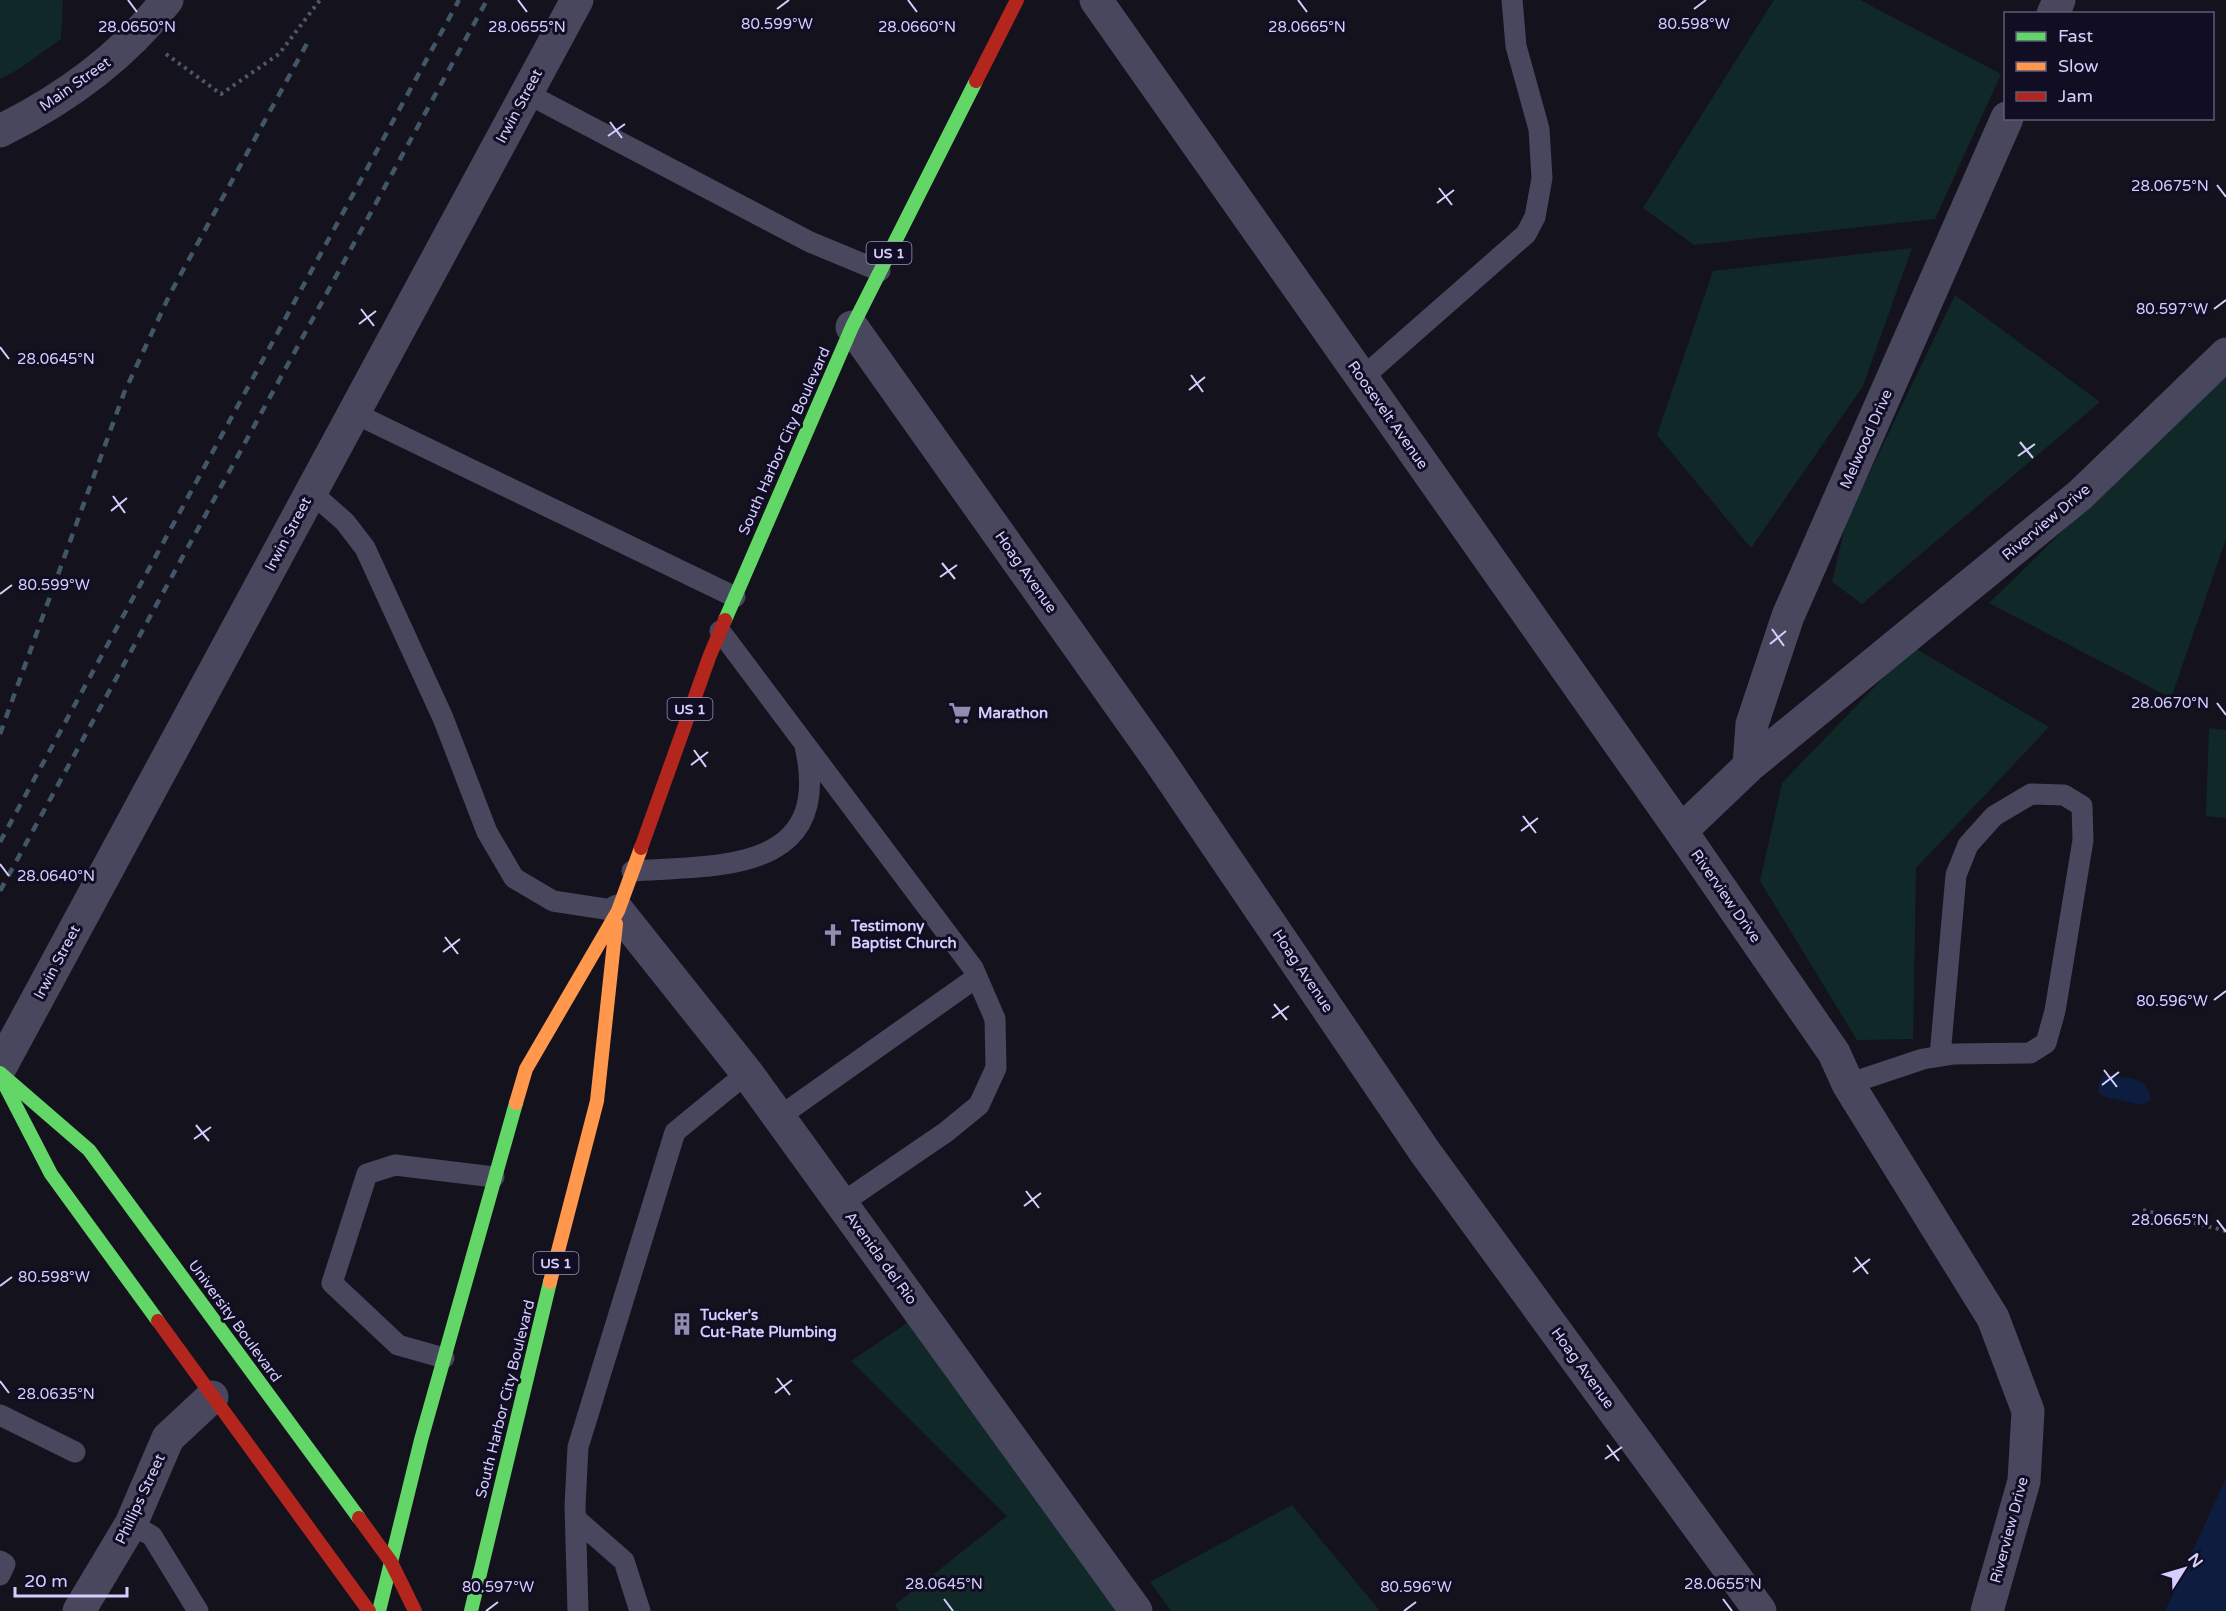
<svg xmlns="http://www.w3.org/2000/svg" width="2226" height="1611" font-family="'Varela Round',sans-serif">
  <style>
    .green { fill: #112829 }
    .water { fill: #0d1d40 }
    .lines { fill: none; stroke-linecap: round; stroke-linejoin: round }
    .path { stroke: #4b5967; stroke-width: 4; stroke-dasharray: 3 4.5; stroke-linecap: butt }
    .lane { stroke: #48475e; stroke-width: 21 }
    .street { stroke: #48475e; stroke-width: 33 }
    .fast { stroke: #63d668; stroke-width: 14 }
    .slow { stroke: #ff974d; stroke-width: 14 }
    .jam { stroke: #b3261e; stroke-width: 14 }
    .rail { stroke: #415667; stroke-width: 4.5; stroke-dasharray: 9 8; stroke-linecap: butt }
    .ticks { fill: none; stroke: #d5ceff; stroke-width: 2 }
    .labels { text-anchor: middle; stroke-width: 6; stroke-linejoin: round; paint-order: stroke }
    .shield { fill: #110d22; stroke: #9a94bd; stroke-width: 1.5 }
    .shield-label { font-size: 14px; font-weight: bold; fill: #d5ceff }
    .street-label { font-size: 15px; fill: #d5ceff; stroke: #110d22 }
    .poi-label { font-size: 15px; font-weight: bold; fill: #d5ceff; stroke: #110d22; text-anchor: start }
    .ticks-label { font-size: 15px; text-anchor: middle; fill: #d5ceff; stroke: #110d22; stroke-width: 6; stroke-linejoin: round; paint-order: stroke }
  </style>
  <rect width="100%" height="100%" fill="#14121d"/>
  <!-- green -->
  <path class="green" d="M0,0H63L61,39L19,69L0,79Z
    M1774,0H1860L2001,74L1935,219L1694,245L1643,208Z
    M1912,248L1863,386L1751,548L1657,435L1713,271Z
    M1955,295L2100,402L1862,604L1832,582L1846,522Z
    M2226,372V539L2171,698L1989,603Z
    M1913,647L2049,727L1916,868L1913,1039L1857,1040L1760,881L1782,783Z
    M2209,728L2226,730V818L2206,816Z
    M913,1319L1124,1611H899L895,1605L1007,1516L851,1361Z
    M1292,1505L1380,1611H1171L1150,1582Z"/>
  <!-- water -->
  <path class="water" d="M2109,1075C2129,1079 2148,1076 2151,1100L2142,1105L2105,1097L2098,1092L2101,1077Z
    M2226,1478V1611H2165Z"/>
  <g class="lines">
    <!-- path -->
    <path class="path" d="M166,54L221,94L279,54L320,0
      M2143,1210L2226,1231"/>
    <!-- lane -->
    <path class="lane" d="M526,93L810,242L880,271
      M1362,378L1526,234L1535,217L1542,178L1539,129L1516,46L1512,0
      M354,413L735,597
      M311,492L345,522L365,548L443,718L487,832L514,878L553,901L618,911
      M720,631L973,968L995,1019L996,1068L979,1105L946,1132L842,1203
      M632,871C719,865 834,874 805,746
      M1848,1084L1923,1059L1954,1054L2030,1053L2046,1043L2055,1011L2083,840L2082,806L2064,795L2031,794L1994,816L1968,845L1956,875L1940,1056
      M779,1117L977,977
      M444,1358L398,1345L332,1283L367,1174L395,1165L494,1177
      M0,1415L75,1452
      M576,1519L624,1561L640,1611
      M131,1524L152,1536L198,1611
      M0,1561L5,1564L0,1575
      M578,1611L575,1506L578,1447L675,1132L747,1073"/>
    <!-- street -->
    <path class="street" d="M1096,0L1681,831L1834,1053L1848,1084L1993,1318L2028,1411L2024,1481L1987,1611
      M2053,14L2059,0
      M0,131C65,99 123,57 167,0
      M852,327L1159,760L1425,1152L1760,1611
      M1749,766L1752,724L1788,616L2007,118
      M1681,831L1749,766L2080,495L2226,354
      M618,911L747,1073L1136,1611
      M0,1068L577,0
      M79,1611L131,1524L168,1438L212,1397"/>
    <!-- fast -->
    <path class="fast" d="M725,620L852,327L976,81
      M0,1073L89,1150L359,1518
      M6,1087L51,1174L158,1321
      M379,1611L421,1440L516,1103
      M471,1611L550,1282"/>
    <!-- slow -->
    <path class="slow" d="M516,1103L526,1069L618,911L641,848
      M550,1282L597,1101L616,924"/>
    <!-- jam -->
    <path class="jam" d="M976,81L1017,0
      M641,848L710,655L725,620
      M158,1321L369,1611
      M359,1518L391,1562L415,1611"/>
    <!-- rail -->
    <path class="rail" d="M0,734L124,393L170,294L310,38
      M0,842L459,0
      M0,891L487,0"/>
  </g>
  <!-- ticks -->
  <path class="ticks" d="M128,0L137,12M518,0L527,12M908,0L917,12M1298,0L1307,12M777,9L789,0M1694,9L1706,0M610,122L622,138M608,136L625,124M2217,185L2226,197M1439,188L1452,205M1437,203L1454,190M361,309L374,326M2214,309L2226,300M359,324L376,311M0,347L9,359M1191,375L1203,392M1189,390L1205,377M2020,442L2033,458M2018,456L2035,444M113,496L125,513M111,511L127,498M942,563L955,579M940,577L957,565M0,594L12,585M1772,629L1784,646M1770,644L1786,631M2217,703L2226,715M694,750L706,767M691,765L708,752M1523,816L1536,833M1521,831L1538,818M0,864L9,876M445,937L458,954M443,952L460,939M2214,1000L2226,991M1274,1004L1287,1020M1272,1018L1289,1006M2104,1070L2117,1087M2102,1085L2119,1072M196,1125L209,1141M194,1139L211,1127M1026,1191L1039,1208M1024,1206L1041,1193M2217,1220L2226,1232M1855,1257L1868,1274M1853,1272L1870,1259M0,1286L12,1277M777,1378L790,1395M0,1381L9,1393M775,1393L792,1380M1607,1445L1619,1461M1605,1459L1622,1447M944,1599L953,1611M1723,1599L1732,1611M486,1611L498,1602M1404,1611L1416,1602"/>
  <!-- icons -->
  <defs>
    <g id="supermarket-bare" transform="scale(1.8)"><path d="M-6-5.5h2.5l.6 2H6L4.5 2H-2.5L-4.4-4H-6ZM-1.5 3.2a1.3 1.3 0 1 0 .1 0ZM3 3.2a1.3 1.3 0 1 0 .1 0Z" fill="#918cb0" stroke="#110d22" stroke-width="2.5" paint-order="stroke"/></g>
    <g id="church-bare" transform="scale(1.8)"><path d="M-1.2-6h2.4v3.5h3.3v2.4h-3.3V6h-2.4V-.1h-3.3v-2.4h3.3Z" fill="#918cb0" stroke="#110d22" stroke-width="2.5" paint-order="stroke"/></g>
    <g id="building-bare" transform="scale(1.8)"><path d="M-4-6H4V6H1V3H-1V6H-4ZM-2.5-4.3h1.7v1.8h-1.7ZM.8-4.3h1.7v1.8H.8ZM-2.5-1h1.7V.8h-1.7ZM.8-1h1.7V.8H.8Z" fill="#918cb0" stroke="#110d22" stroke-width="2.5" paint-order="stroke"/></g>
  </defs>
  <g fill-rule="evenodd">
    <use href="#supermarket-bare" x="960" y="713"/>
    <use href="#church-bare" x="833" y="935"/>
    <use href="#building-bare" x="682" y="1324"/>
  </g>
  <g class="labels">
    <!-- shield labels -->
    <g class="shield">
      <rect x="866.5" y="242" width="45" height="22" rx="4.5"/>
      <rect x="667.5" y="698" width="45" height="22" rx="4.5"/>
      <rect x="533.5" y="1252" width="45" height="22" rx="4.5"/>
    </g>
    <g class="shield-label">
      <text x="889" y="258">US 1</text>
      <text x="690" y="714">US 1</text>
      <text x="556" y="1268">US 1</text>
    </g>
    <!-- street labels -->
    <g class="street-label">
      <text transform="translate(75 84) rotate(-35)" y="5">Main Street</text>
      <text transform="translate(519 106) rotate(-62)" y="5">Irwin Street</text>
      <text transform="translate(1388 415) rotate(55)" y="5">Roosevelt Avenue</text>
      <text transform="translate(1866 439) rotate(-66)" y="5">Melwood Drive</text>
      <text transform="translate(784 441) rotate(-66)" y="5">South Harbor City Boulevard</text>
      <text transform="translate(2046 522) rotate(-40)" y="5">Riverview Drive</text>
      <text transform="translate(288 534) rotate(-62)" y="5">Irwin Street</text>
      <text transform="translate(1026 572) rotate(55)" y="5">Hoag Avenue</text>
      <text transform="translate(1726 896) rotate(55)" y="5">Riverview Drive</text>
      <text transform="translate(57 962) rotate(-62)" y="5">Irwin Street</text>
      <text transform="translate(1303 971) rotate(56)" y="5">Hoag Avenue</text>
      <text transform="translate(881 1258) rotate(54)" y="5">Avenida del Rio</text>
      <text transform="translate(235 1321) rotate(54)" y="5">University Boulevard</text>
      <text transform="translate(1583 1368) rotate(54)" y="5">Hoag Avenue</text>
      <text transform="translate(505 1399) rotate(-76)" y="5">South Harbor City Boulevard</text>
      <text transform="translate(140 1499) rotate(-65)" y="5">Phillips Street</text>
      <text transform="translate(2009 1530) rotate(-75)" y="5">Riverview Drive</text>
    </g>
    <!-- poi labels -->
    <g class="poi-label">
      <text x="978" y="718">Marathon</text>
      <text x="851" y="931">Testimony<tspan x="851" dy="17">Baptist Church</tspan></text>
      <text x="700" y="1320">Tucker's<tspan x="700" dy="17">Cut-Rate Plumbing</tspan></text>
    </g>
  </g>
  <g class="ticks-label">
    <text x="777" y="29">80.599°W</text>
    <text x="1694" y="29">80.598°W</text>
    <text x="137" y="32">28.0650°N</text>
    <text x="527" y="32">28.0655°N</text>
    <text x="917" y="32">28.0660°N</text>
    <text x="1307" y="32">28.0665°N</text>
    <text x="2170" y="191">28.0675°N</text>
    <text x="2172" y="314">80.597°W</text>
    <text x="56" y="364">28.0645°N</text>
    <text x="54" y="590">80.599°W</text>
    <text x="2170" y="708">28.0670°N</text>
    <text x="56" y="881">28.0640°N</text>
    <text x="2172" y="1006">80.596°W</text>
    <text x="2170" y="1225">28.0665°N</text>
    <text x="54" y="1282">80.598°W</text>
    <text x="56" y="1399">28.0635°N</text>
    <text x="944" y="1589">28.0645°N</text>
    <text x="1723" y="1589">28.0655°N</text>
    <text x="498" y="1592">80.597°W</text>
    <text x="1416" y="1592">80.596°W</text>
  </g>
  <!-- legend -->
  <rect x="2004" y="12" width="210" height="108" fill="#110d22" stroke="#5f5a7a" stroke-width="1.5"/>
  <rect x="2016" y="32" width="30" height="9" fill="#63d668" stroke="#5f5a7a" stroke-width="1.5"/>
  <text x="2058" y="42" font-size="18" fill="#d5ceff">Fast</text>
  <rect x="2016" y="62" width="30" height="9" fill="#ff974d" stroke="#5f5a7a" stroke-width="1.5"/>
  <text x="2058" y="72" font-size="18" fill="#d5ceff">Slow</text>
  <rect x="2016" y="92" width="30" height="9" fill="#b3261e" stroke="#5f5a7a" stroke-width="1.5"/>
  <text x="2058" y="102" font-size="18" fill="#d5ceff">Jam</text>
  <!-- north arrow -->
  <g transform="translate(2184 1569) rotate(53)" stroke="#110d22" stroke-width="4.5" paint-order="stroke">
  <path d="M0-4.5L10 22L0 15L-10 22Z" fill="#d5ceff"/>
  <text y="-9" font-size="16" font-weight="bold" text-anchor="middle" fill="#d5ceff">N</text>
  </g>
  <!-- scale -->
  <path d="M15 1587v9h112v-9" fill="none" stroke="#d5ceff" stroke-width="3"/>
  <text x="24" y="1587" font-size="18" fill="#d5ceff" stroke="#110d22" stroke-width="4.5" paint-order="stroke">20 m</text>
</svg>
